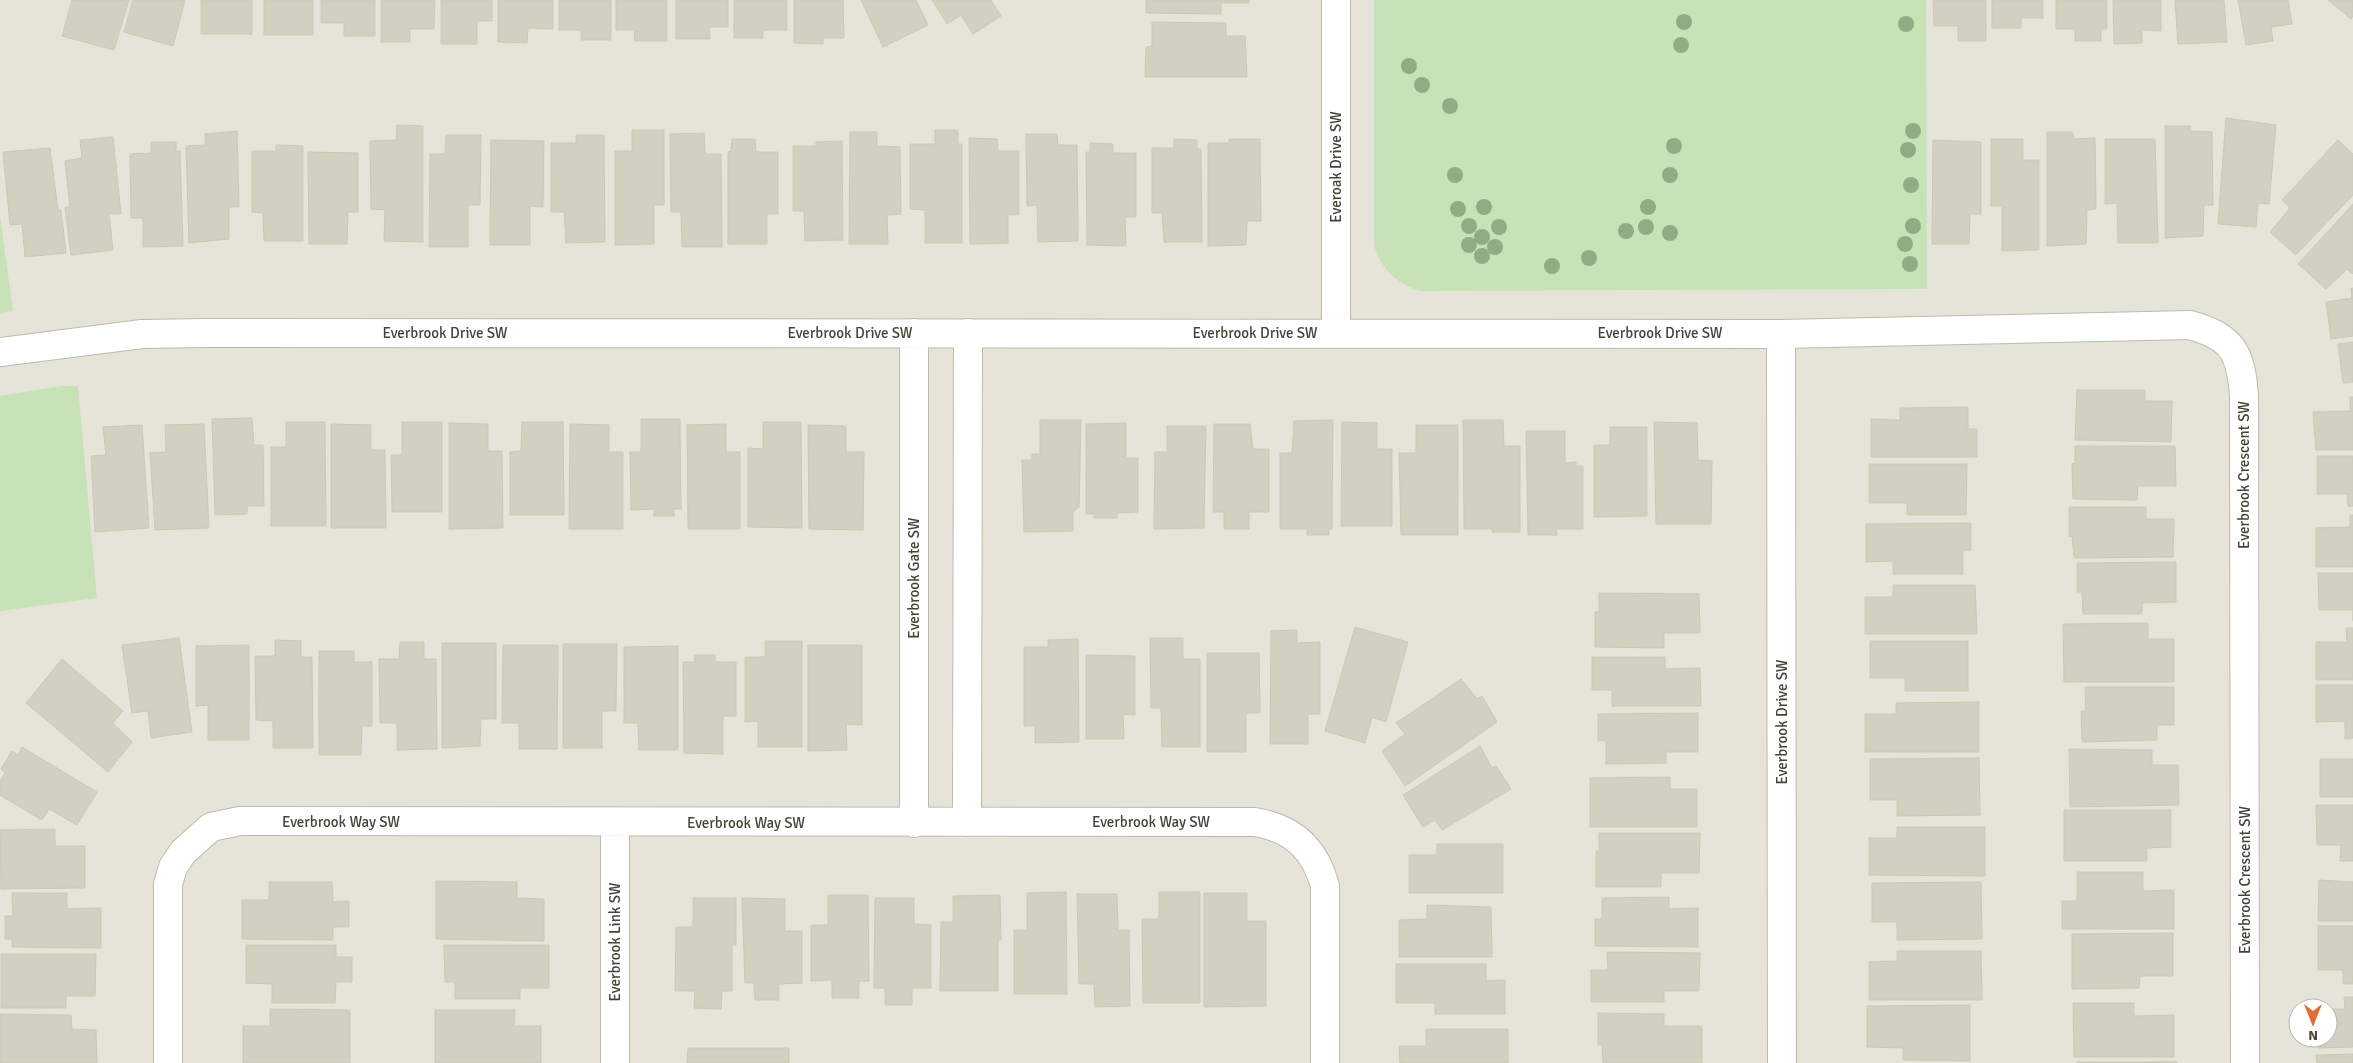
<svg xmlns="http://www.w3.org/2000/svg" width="2353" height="1063" font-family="Signika,sans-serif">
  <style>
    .residential { fill: #e6e4d9; fill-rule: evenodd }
    .green { fill: #c8e2b8 }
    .building { fill: #d3cfc1; stroke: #cdc8b5 }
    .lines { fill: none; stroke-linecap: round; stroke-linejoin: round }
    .minor-casing { stroke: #bdbbae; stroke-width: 30 }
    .minor { stroke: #fff; stroke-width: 28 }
    .tree { fill: #91ab85 }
    .labels { text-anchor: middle; stroke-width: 4; stroke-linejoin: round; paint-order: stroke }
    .street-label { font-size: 15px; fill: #464339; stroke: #fff }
  </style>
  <rect width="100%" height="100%" fill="#f3f2ea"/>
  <!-- residential -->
  <path class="residential" d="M0,0H2353V1063H0ZM2298,1008H2328V1038H2298Z"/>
  <!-- green -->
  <path class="green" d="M1374,0H1926L1927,289L1421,291C1395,283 1383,271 1374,246Z
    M0,215L13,311L0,313Z
    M62,386H78L97,598L0,611V396Z"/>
  <!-- building -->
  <path class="building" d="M72,0H129L114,50L62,36Z
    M133,0H185L173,46L124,32Z
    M201,0H252V34H201Z
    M264,0H313V35H264Z
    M321,0H375V36H344V23H321Z
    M381,0H435L434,29H410V42H381Z
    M441,0H492V21H477V44H441Z
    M498,0H553V29L528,28L527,43L498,42Z
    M559,0H611V40H581V30H559Z
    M616,0H667V41H635L634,30H616Z
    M676,0H728V27H709L710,39H676Z
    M734,0H787V30H763V38H734Z
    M794,0H843L844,38H823V44L794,43Z
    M861,0H916L928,25L883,47Z
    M932,0H991L1001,16L973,34L961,15L947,24Z
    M1146,0H1249V3H1221V14L1146,13Z
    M1933,0H1986V41H1958V26H1934Z
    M1992,0H2043V18H2021V28H1992Z
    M2056,0H2107V29H2101V41H2075V29H2056Z
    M2113,0H2161V31L2142,30V43L2114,44Z
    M2175,0H2224L2227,42L2178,44Z
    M2238,0H2288L2292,24L2271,27L2273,41L2246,45Z
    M2328,0H2353V16L2351,19Z
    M1152,22L1226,23V36H1245L1247,77H1145L1146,47L1152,46Z
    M2226,118L2276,125L2269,204L2258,203L2256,227L2218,224Z
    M397,125L423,126V242L384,241L385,210L371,209L370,141L396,140Z
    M2165,126H2190L2191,131L2212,132L2213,205H2204L2203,236L2165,238Z
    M632,130H664V205H654V244L615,245V151H632Z
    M935,130H958V144H962V243H925V210L910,209V144H935Z
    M237,131L239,207H229V239L189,243L186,146L205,145V134Z
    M850,132H877V146L900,147L901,214L887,215L888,244H849Z
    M2047,132H2072L2075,139L2095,138L2096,209L2087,210L2086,244L2047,246Z
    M704,133L705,154H721L722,247H682L681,212H671L670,134Z
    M1026,134H1057L1058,145H1077L1078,241L1038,242L1037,205L1027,206Z
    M446,135H481L480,205H468V247H429L430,154H445Z
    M576,135H604L605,242L566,243L564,212H551V143H576Z
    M113,137L121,214H109L113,250L71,255L65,207H70L65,161L82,158L80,140Z
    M969,138L997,139L998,151H1019V215L1008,214V243L970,244Z
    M732,139H755L756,152H778V214H767V244H728V152L731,151Z
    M1174,139L1197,140V149H1201L1202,242H1164L1162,213H1152V148H1174Z
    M1229,139H1260L1261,221H1247L1246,245L1208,246V143H1229Z
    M1991,139H2023V160H2039V250L2002,251V206H1991Z
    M2105,139H2155L2158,243H2118L2117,203L2105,204Z
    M491,140L544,141L543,207L530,206V245H490Z
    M1933,140L1981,142V214H1970L1969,244H1932Z
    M2338,140L2353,154V195L2296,255L2270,232L2290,208L2282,200Z
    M842,141L843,240L805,241L804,211H793V146H816V142Z
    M151,142H176V151H180L183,246L143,247V218H131L130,154L151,153Z
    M1090,143L1113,144V153H1136V217H1125L1126,246L1087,245L1086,152H1090Z
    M276,145L303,146V241H264L263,213L252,212V151H276Z
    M50,148L58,210H61L66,253L25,257L22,224L10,225L3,152Z
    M308,152L358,153V212H348L347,244H309Z
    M2353,204V274L2347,269L2326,289L2298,264Z
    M2351,288H2353V336L2331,339L2326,302L2352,298Z
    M2353,342V382L2343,383L2338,344Z
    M2077,390H2145V401H2172L2171,442L2075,440Z
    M2350,397H2353V450H2316L2313,412L2350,411Z
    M1968,407V429H1977V457H1871V419L1900,420V408Z
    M252,418L254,445H263L264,506H247V514L215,515L212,419Z
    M641,419H680L681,509H674V516H654V509L631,510L630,452H641Z
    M1040,420H1081L1079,507L1073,512V531L1024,532L1022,460H1032V454H1040Z
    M1333,420L1332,529H1329V535H1307V529H1280V453H1292L1294,421Z
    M1463,420H1503L1504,446H1520V532H1492V529H1464Z
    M286,422H325L326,526H271V447H286Z
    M402,422H442V512H392L391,455H402Z
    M522,422H563L564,515H510V452L521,451Z
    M763,422H801L802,528L748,527V448L763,449Z
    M1342,422L1377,423V449H1392V526H1341Z
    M1654,422L1697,423L1698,460L1712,461L1711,524H1656Z
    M449,423L488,424V451H502L503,528L449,529Z
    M1126,423V458H1138V512L1117,513V518H1094V514H1086V424Z
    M204,424L209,528L155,530L150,453L166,452L165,425Z
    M331,424L371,425V450H385L386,528H331Z
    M570,424L609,425V452H623V529H569Z
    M726,424V452H740V529H688L687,425Z
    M1214,424H1250L1253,449H1269V512H1249V529H1224V512H1213Z
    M142,425L149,528L95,532L91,456L106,455L103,427Z
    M808,425L846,426V452H864L863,530L809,529Z
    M1416,425H1458V535H1401L1399,453H1416Z
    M1167,426H1206L1204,528L1154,529L1155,452H1167Z
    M1610,427H1647V516L1594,517V445H1610Z
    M1526,431H1565V463L1576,462V466H1583V529H1556L1557,535H1528Z
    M2075,446H2175L2176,486H2138L2137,500L2073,499L2072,464L2075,463Z
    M2317,456H2353V506H2348L2347,494H2317Z
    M1869,464H1967L1966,515H1907V503H1869Z
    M2069,507H2146V519H2174L2173,557L2074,558L2072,536L2069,537Z
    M2350,515H2353V567H2316V528L2350,527Z
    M1971,523V550H1963V574H1893V561L1866,562V524Z
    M2176,562V602L2142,603V614H2083L2082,592H2077V563Z
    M2318,573H2353V621V610H2319Z
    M1893,585H1975L1977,634H1865V597H1893Z
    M1599,593L1699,594L1700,633H1664V648L1595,647V612H1599Z
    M2148,623V639H2174V682H2064L2063,624Z
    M1355,627L1408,642L1386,722L1372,717L1365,743L1325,731Z
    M2346,628H2353V680H2316V642H2347Z
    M1297,630V643L1320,642V714H1308V744H1270L1271,631Z
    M179,638L192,732L151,738L148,711L132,713L122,645Z
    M1150,638H1183V659H1200V747H1162L1161,708H1151Z
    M1078,639L1079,742L1035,743V726H1024V647H1048V640Z
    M275,640L301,641V657H312L313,748H273V721L256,720L255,656H275Z
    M765,641H802V747H758V721L745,722V657H765Z
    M1870,641H1968V691H1905V678H1870Z
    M400,642H424V659H436L437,749L397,750V723H380L379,659H399Z
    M442,643H496V719H481L480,746L442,748Z
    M563,644H617L616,711H602V748H563Z
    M249,645V740H208V705L196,706V646Z
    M503,645H558L557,749H519V723H502Z
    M808,645H862V725L846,724L847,750L808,751Z
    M678,646V750H639L638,723H624V647Z
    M319,651H354V662H372V726H362L361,755H319Z
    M1207,653H1259L1260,713H1246V752H1207Z
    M694,655H715V662H736V716H723V754L684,753L683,662H695Z
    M1086,655L1135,656V715L1123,714L1124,739H1086Z
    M1592,657H1665V669L1700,668L1701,706H1612V690H1592Z
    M62,659L123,711L113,723L132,742L108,772L26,703Z
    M1461,679L1477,699L1482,696L1497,722L1405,786L1382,751L1405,734L1396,723Z
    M2316,685H2353V738L2345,739V721L2316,722Z
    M2085,687H2174V725H2157V740L2082,742L2081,711H2086Z
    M1979,702V752H1865V714H1896V703Z
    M1698,713V752H1666V763L1606,764V740L1598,741V714Z
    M1480,746L1492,768L1496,766L1511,789L1442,830L1435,820L1423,827L1403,795Z
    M22,747L97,792L77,825L49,809L42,820L0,795V782L5,773L1,769L12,751L18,755Z
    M2069,749L2152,750V765H2178L2179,805L2070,807Z
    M1979,758L1980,815L1897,816V800H1870V759Z
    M2320,759H2353V797H2320Z
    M1670,777V789H1697V827H1590V778Z
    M2316,805H2353V861H2340L2341,845H2317Z
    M2064,810H2171V847L2147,848V861H2064Z
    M1897,827H1985V876L1869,875V838H1897Z
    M55,829V846H85V888L1,889L0,830Z
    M1599,833H1700L1699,873H1661V887H1596V851H1599Z
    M1437,844H1503V893H1409V855H1437Z
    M2077,872H2143V891L2174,890V929H2062V901H2077Z
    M2319,880L2353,882V921H2318Z
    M436,881L517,882V898L544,899V941L436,939Z
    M269,882H332L333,902L349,901V927H333V940L242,939V900H269Z
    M1981,882L1982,939L1897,940V922H1872V883Z
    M1066,892L1067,994H1014V930H1027V893Z
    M1159,892H1200V1003H1143L1142,919H1159Z
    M12,893H67V909L101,908V948L12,947V939H5V916H13Z
    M1204,893H1247V921H1266V1006L1204,1007Z
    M1077,894H1117L1118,930H1129L1130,1006L1095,1007L1094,984H1079Z
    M828,895H868L869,981H859V998H832V980L811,981V925H828Z
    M1000,895L1001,940H998V991H940L941,922H953V896Z
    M1669,897V909L1698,908V947L1595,946V919H1602V898Z
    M693,898H736V945H732V991H722L721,1009L694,1008L695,991H675L676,927H693Z
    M742,898L785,899V931H802V983L779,984V1000H755L754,983H745Z
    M875,898H914V924L931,925V988H912V1005H885V988H874Z
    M1427,905L1491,907L1492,957H1399V920L1427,919Z
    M2318,926H2353V984H2343V970H2318Z
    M2173,933V976H2140L2139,988L2072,989V934Z
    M246,945H336V957H352V982H336L335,1003H272V984L246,983Z
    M444,945H549V988H520V999H455V982H445Z
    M1897,951H1981L1982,1000H1869V962L1897,961Z
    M1607,952L1700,953L1699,991H1664V1002H1591V970H1608Z
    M1,954H96L95,996H66V1008H1Z
    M1396,964H1486V981L1505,980V1014H1435V1003H1396Z
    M2344,997H2353V1047L2318,1048V1038H2328V1009H2345Z
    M2073,1003H2134V1016L2174,1015V1057H2074Z
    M1970,1005V1061L1903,1060V1048L1867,1047V1006Z
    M270,1009L350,1010V1063H243V1026H270Z
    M435,1010H515L514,1026H541V1063H435Z
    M1598,1013L1664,1014V1026H1702V1063H1603L1602,1045H1598Z
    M0,1014L71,1015L72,1029L96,1030L97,1063H0Z
    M1426,1029H1508V1063H1400L1399,1046H1426Z
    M688,1048H789V1063H687Z
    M2353,1054V1063H2317L2316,1055Z
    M2077,1062H2178L2077,1063Z"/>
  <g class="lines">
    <!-- minor casing -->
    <g class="minor-casing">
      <path id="minor" d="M1336,0V333
        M1781,334L1782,1063
        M0,352L142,334L204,333L1781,334L2190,325C2233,337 2241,353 2244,396L2245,1063
        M615,822V1063
        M967,822L968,333
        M914,823V333
        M168,1063V884L173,867L183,852L211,827L240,821L1255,822C1292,828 1315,848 1325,886V1063"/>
    </g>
    <!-- minor -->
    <use href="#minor" class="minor"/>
  </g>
  <!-- trees -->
  <g class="tree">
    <circle cx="1684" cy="22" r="8"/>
    <circle cx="1906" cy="24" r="8"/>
    <circle cx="1681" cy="45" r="8"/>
    <circle cx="1409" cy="66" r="8"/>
    <circle cx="1422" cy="85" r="8"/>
    <circle cx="1450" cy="106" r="8"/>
    <circle cx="1913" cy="131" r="8"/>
    <circle cx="1674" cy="146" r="8"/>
    <circle cx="1908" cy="150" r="8"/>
    <circle cx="1455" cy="175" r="8"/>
    <circle cx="1670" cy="175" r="8"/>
    <circle cx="1911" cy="185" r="8"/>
    <circle cx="1484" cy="207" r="8"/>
    <circle cx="1648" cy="207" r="8"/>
    <circle cx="1458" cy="209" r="8"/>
    <circle cx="1469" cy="226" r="8"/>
    <circle cx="1913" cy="226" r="8"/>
    <circle cx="1499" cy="227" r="8"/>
    <circle cx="1646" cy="227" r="8"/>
    <circle cx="1626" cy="231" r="8"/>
    <circle cx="1670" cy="233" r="8"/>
    <circle cx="1482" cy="237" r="8"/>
    <circle cx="1905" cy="244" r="8"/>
    <circle cx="1469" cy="245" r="8"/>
    <circle cx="1495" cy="247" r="8"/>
    <circle cx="1482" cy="256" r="8"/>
    <circle cx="1589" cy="258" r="8"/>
    <circle cx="1910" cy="264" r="8"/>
    <circle cx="1552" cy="266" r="8"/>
  </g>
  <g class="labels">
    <!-- street labels -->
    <g class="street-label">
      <text transform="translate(1336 167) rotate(-90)" y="5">Everoak Drive SW</text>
      <text x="445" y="338">Everbrook Drive SW</text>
      <text x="850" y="338">Everbrook Drive SW</text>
      <text x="1255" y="338">Everbrook Drive SW</text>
      <text x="1660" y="338">Everbrook Drive SW</text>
      <text transform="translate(2244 475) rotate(-90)" y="5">Everbrook Crescent SW</text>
      <text transform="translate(914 578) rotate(-90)" y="5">Everbrook Gate SW</text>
      <text transform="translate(1782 722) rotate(-90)" y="5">Everbrook Drive SW</text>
      <text x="341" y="827">Everbrook Way SW</text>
      <text x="1151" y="827">Everbrook Way SW</text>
      <text x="746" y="828">Everbrook Way SW</text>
      <text transform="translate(2245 880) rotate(-90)" y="5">Everbrook Crescent SW</text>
      <text transform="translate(615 942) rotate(-90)" y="5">Everbrook Link SW</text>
    </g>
  </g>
  <!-- north arrow -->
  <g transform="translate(2313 1023) rotate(180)"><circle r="24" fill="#ffffff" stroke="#b5b4b0"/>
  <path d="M0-4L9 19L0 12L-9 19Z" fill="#e06b34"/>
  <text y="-8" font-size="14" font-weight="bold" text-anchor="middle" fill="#464339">N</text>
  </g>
</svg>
